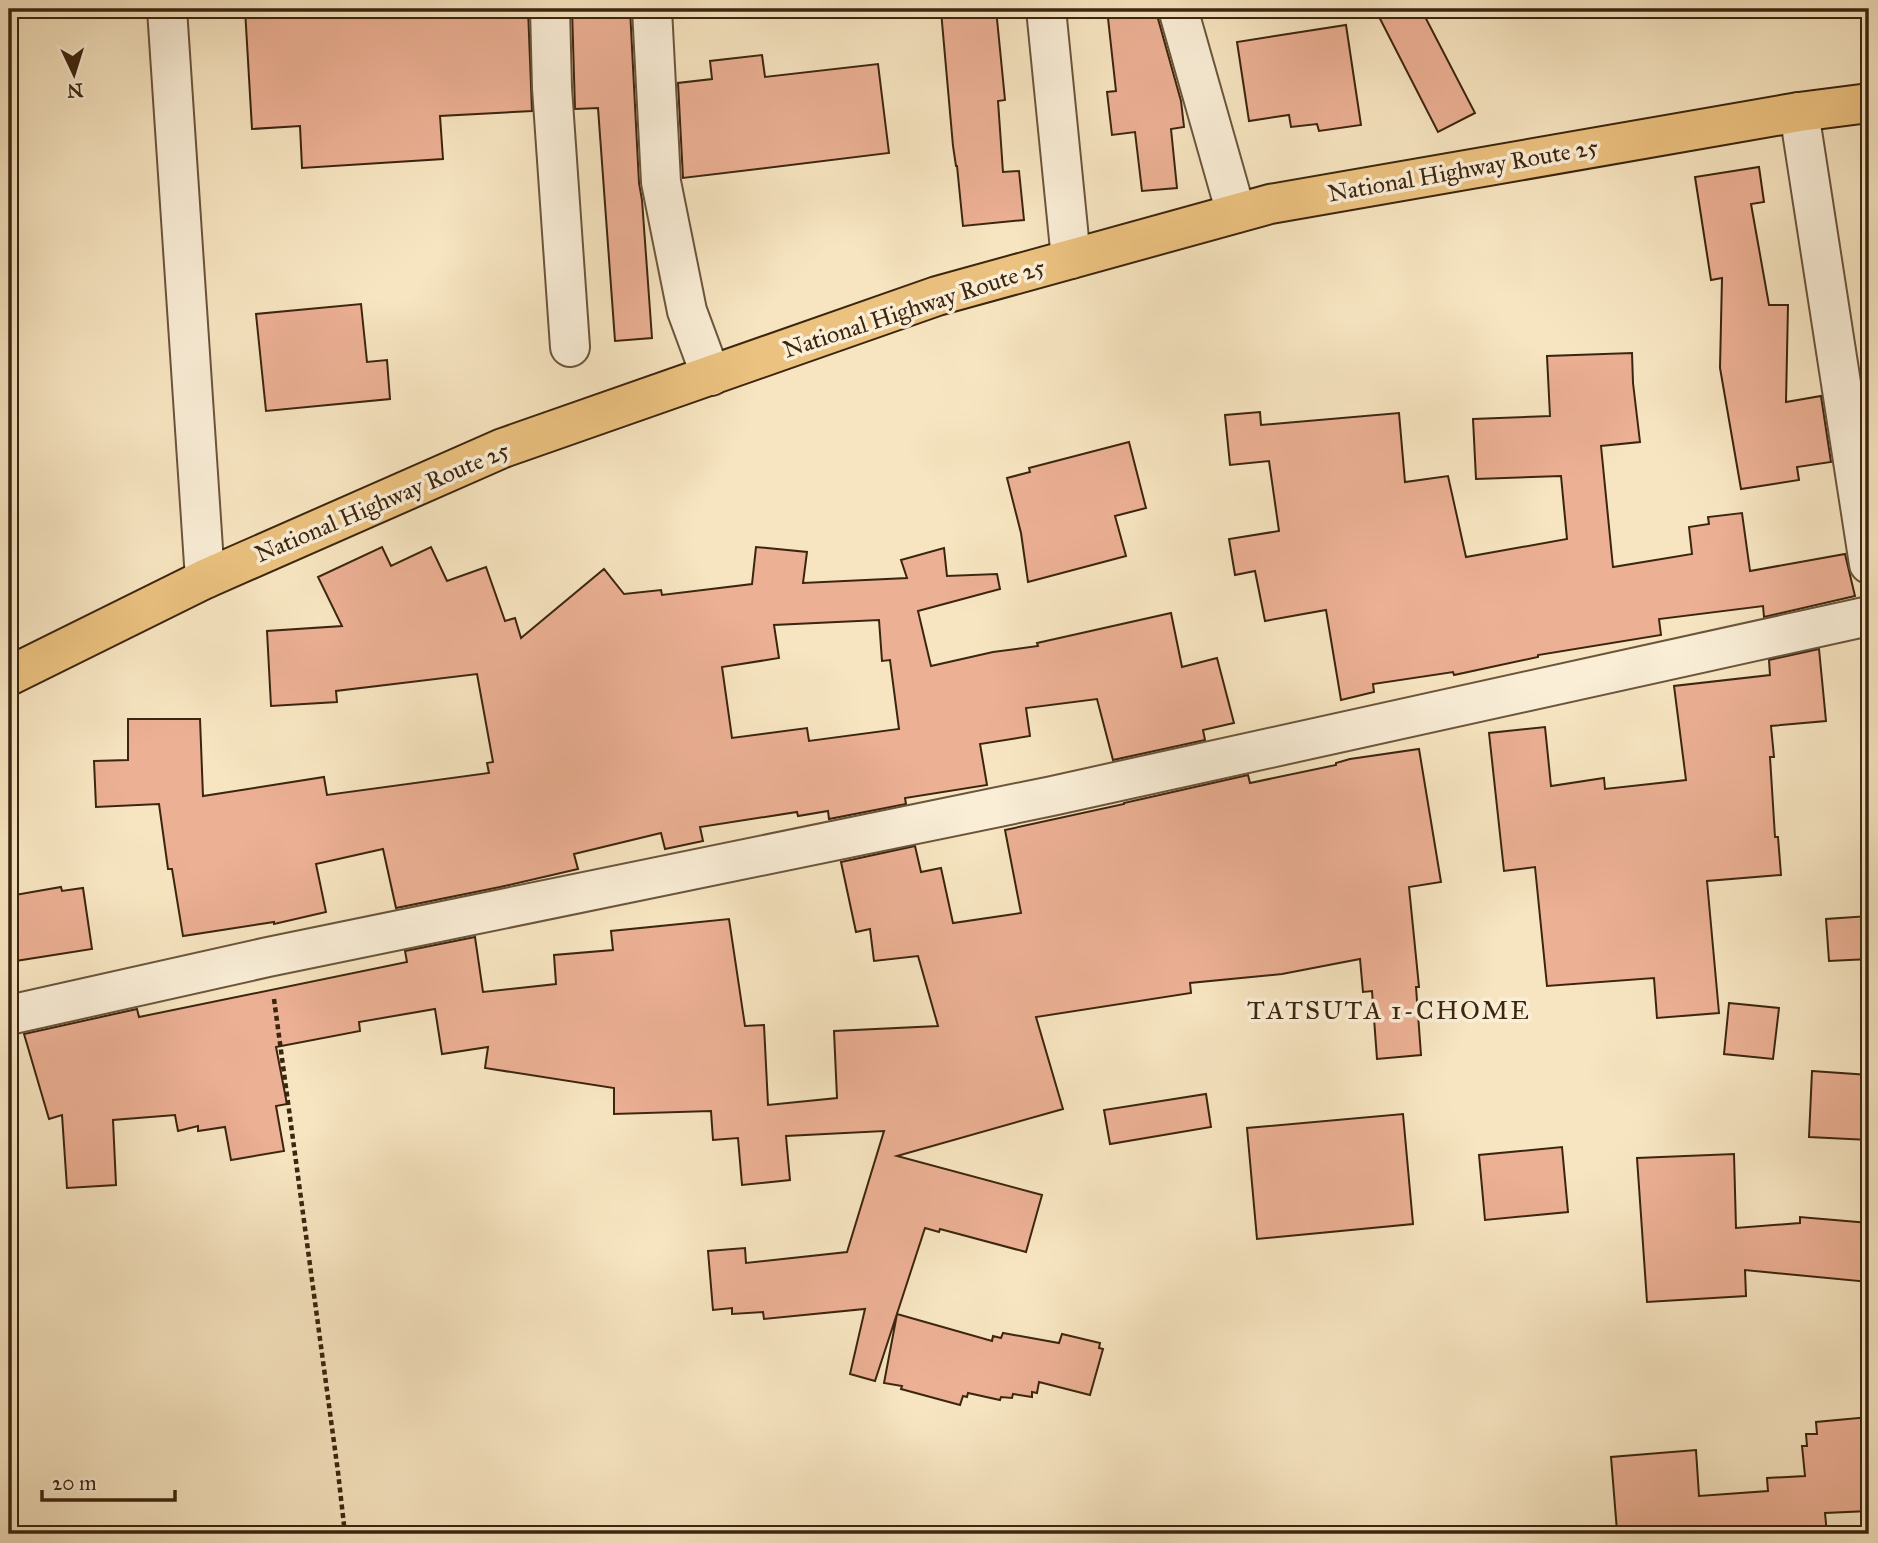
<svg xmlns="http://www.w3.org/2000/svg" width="1878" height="1543" font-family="'IM FELL Great Primer',serif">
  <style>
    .building { fill: #ecb094; stroke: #3c250e; stroke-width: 2; fill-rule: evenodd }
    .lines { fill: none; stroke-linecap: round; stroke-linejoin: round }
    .minor-casing { stroke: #6b553b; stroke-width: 42 }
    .highway-casing { stroke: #3c250e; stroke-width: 42 }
    .path { stroke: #3c250e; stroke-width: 4.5; stroke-dasharray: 5 3.5; stroke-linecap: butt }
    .minor { stroke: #faeed7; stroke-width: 38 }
    .highway { stroke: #ecc280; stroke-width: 38 }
    .labels { text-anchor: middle; stroke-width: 7; stroke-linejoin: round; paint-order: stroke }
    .street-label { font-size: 24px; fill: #3c250e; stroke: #faeed7 }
    .neighbourhood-label { font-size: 26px; letter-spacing: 2px; fill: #3c250e; stroke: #faeed7 }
  </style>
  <rect width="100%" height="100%" fill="#f7e5c1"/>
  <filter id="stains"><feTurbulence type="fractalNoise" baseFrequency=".00286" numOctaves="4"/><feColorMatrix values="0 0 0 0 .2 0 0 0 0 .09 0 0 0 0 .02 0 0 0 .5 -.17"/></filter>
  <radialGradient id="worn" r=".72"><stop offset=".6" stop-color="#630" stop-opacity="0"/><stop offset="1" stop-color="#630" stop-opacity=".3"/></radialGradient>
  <!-- building -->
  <path class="building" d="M245,9H528L532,111L440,116L443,159L302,168L300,126L252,129Z
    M572,9H630L639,183L642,200L652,338L615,341L598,108L575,109Z
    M961,9H996L1005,100L998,101L1003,172L1019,171L1024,220L963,226L957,166H956L953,146L941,11Z
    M1107,9H1157V15L1181,101L1184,127L1171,129L1177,188L1142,191L1135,132L1112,135L1107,92L1116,91Z
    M1375,9H1421L1475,113L1438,132Z
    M1346,25L1361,125L1319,131L1317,124L1291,127L1289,115L1249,121L1237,42Z
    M762,55L765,77L878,64L889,153L683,178L678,83L712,79L710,61Z
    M1759,167L1764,202L1751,204L1769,305H1788L1786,402L1821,396L1831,462L1797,467L1799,480L1741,489L1720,368L1722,278L1711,280L1695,177Z
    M361,304L367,362L387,360L390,399L266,411L256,314Z
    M1632,353L1633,383L1640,442L1601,446L1613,567L1692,554L1689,527L1709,524L1708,517L1742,513L1750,571L1845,554L1855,596L1764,617L1763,606L1659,619L1661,635L1538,655V657L1454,675L1453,672L1373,684L1374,692L1341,700L1326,610L1265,621L1255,571L1235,575L1229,539L1279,531L1269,461L1230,465L1225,415L1260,412L1261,425L1399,413L1405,482L1448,476L1466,557L1567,539L1561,476L1476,479L1473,419L1550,416L1547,356Z
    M1129,442L1146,508L1115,516L1126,556L1028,582L1021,533L1007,478L1030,472L1029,468Z
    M382,547L391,566L431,547L447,581L486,567L505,621L515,618L521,638L604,569L624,594L661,590L662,595L752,584L756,547L807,552L803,583L907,578L901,560L944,548L947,576L997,574L1000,589L918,611L931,666L993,652L1038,646L1037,643L1171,613L1182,667L1217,658L1234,723L1203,730L1205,740L1113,760L1097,699L1026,708L1030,736L980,744L987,785L905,798L906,804L829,819L828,811L798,816L797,812L700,827L703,841L665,849L661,833L574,854L578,869L500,887L396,908L383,849L316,864L326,912L274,924V922L183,936L172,869H168L159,804L96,807L94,761L128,760V719H200L203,796L324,777L327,795L489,773L487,763L493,762L477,674L336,691L337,702L271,706L267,631L342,626L318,577ZM879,620L882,661L890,660L899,729L809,741L807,728L732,738L722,667L779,658L774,625Z
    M1819,649L1826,721L1771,726L1774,757H1770L1775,837H1778L1781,875L1707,881L1719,1013L1657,1018L1654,978L1547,986L1535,867L1504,871L1489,733L1545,727L1551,786L1604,778L1605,789L1686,780L1674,686L1770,675L1769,660Z
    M1419,749L1441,882L1409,887L1419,987H1416L1421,1055L1377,1059L1372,991L1363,992L1360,959L1282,974L1190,983L1191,993L1036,1017L1063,1109L897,1156L1042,1195L1026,1252L940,1229L939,1232L925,1228L875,1381L850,1374L865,1309L764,1319L763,1312L732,1314V1308L713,1310L708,1251L745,1248L746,1263L847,1252L884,1131L786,1136L790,1180L742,1185L738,1138L713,1140L711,1111L614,1114V1088L485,1068L488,1047L442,1054L435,1009L359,1022L360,1031L276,1047L287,1104L276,1106L284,1151L231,1160L225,1127L198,1131V1126L178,1131L175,1115L113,1120L116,1185L67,1188L62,1115L49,1119L24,1034L137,1009L139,1017L407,962L405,951L475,937L483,992L556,984L554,955L613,950L611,931L729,919L745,1026L764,1025L768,1105L837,1098L834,1031L938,1026L918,956L874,961L870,929L856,932L841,862L915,846L921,872L941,868L953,923L1021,913L1005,830L1124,804V803L1248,775L1250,783L1336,765V763L1350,759Z
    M61,887L62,891L83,888L92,949L9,962V896Z
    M1869,916V959L1829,961L1826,919Z
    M1729,1003L1779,1008L1773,1059L1724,1054Z
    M1812,1071L1869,1075V1140L1809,1137Z
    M1206,1094L1211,1127L1110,1144L1104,1110Z
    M1403,1114L1413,1224L1257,1239L1247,1128Z
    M1562,1147L1568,1212L1485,1220L1479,1155Z
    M1734,1154L1736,1228L1800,1223V1217L1869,1223V1282L1745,1270L1746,1296L1647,1302L1637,1158Z
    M897,1314L992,1341L993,1336L1001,1338L1003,1333L1059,1343L1062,1334L1100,1343L1099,1348L1103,1349L1090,1395L1039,1382L1037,1393L1032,1392V1397L1013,1394L1012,1398L1001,1397L1000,1400L968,1393L967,1397L963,1396L960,1405L901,1389L902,1386L884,1383Z
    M1869,1417V1511L1825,1513L1827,1534H1624L1623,1530L1617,1531L1611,1457L1696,1450L1699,1496L1768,1491L1767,1478L1805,1476L1802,1446H1807L1806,1434H1817L1816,1422Z"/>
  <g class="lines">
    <!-- minor casing -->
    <g class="minor-casing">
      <path id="minor" d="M167,9L205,579
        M550,9L552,88L570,347
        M652,9L661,182L687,311L711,376
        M1046,9L1071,259
        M1178,9L1236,213
        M1799,112L1869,564
        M9,1015L268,957L1052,796L1869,616"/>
    </g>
    <!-- highway casing -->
    <g class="highway-casing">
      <path id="highway" d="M9,676L205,579L503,448L937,296L1270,204L1799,112L1869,103"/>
    </g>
    <!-- path -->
    <path class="path" d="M274,999L338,1472L345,1534"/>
    <!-- minor -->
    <use href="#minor" class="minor"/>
    <!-- highway -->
    <use href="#highway" class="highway"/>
  </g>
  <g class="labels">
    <!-- street labels -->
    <g class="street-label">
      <text transform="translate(1463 170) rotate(-10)" y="8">National Highway Route 25</text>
      <text transform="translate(914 308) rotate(-18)" y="8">National Highway Route 25</text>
      <text transform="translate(382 502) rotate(-23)" y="8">National Highway Route 25</text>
    </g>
    <!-- neighbourhood labels -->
    <g class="neighbourhood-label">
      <text x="1389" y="1019">TATSUTA 1-CHOME</text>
    </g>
  </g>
  <!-- margin -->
  <rect width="1878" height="1543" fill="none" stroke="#f7e5c1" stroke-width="35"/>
  <rect x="10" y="10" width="1857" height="1522" fill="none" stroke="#3c250e" stroke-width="3.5"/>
  <rect x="18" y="18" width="1843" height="1508" fill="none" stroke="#3c250e" stroke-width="2"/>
  <!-- north arrow -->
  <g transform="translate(74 74) rotate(176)" stroke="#faeed7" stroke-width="5" paint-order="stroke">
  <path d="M0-5L12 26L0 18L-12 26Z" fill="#3c250e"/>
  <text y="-10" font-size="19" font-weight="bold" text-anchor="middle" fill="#3c250e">N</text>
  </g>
  <!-- scale -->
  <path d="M42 1490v10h133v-10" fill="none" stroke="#3c250e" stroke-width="3.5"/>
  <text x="52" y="1490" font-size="21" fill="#3c250e" stroke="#faeed7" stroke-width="5" paint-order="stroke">20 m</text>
  <rect width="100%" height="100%" filter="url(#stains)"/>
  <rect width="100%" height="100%" fill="url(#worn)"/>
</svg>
